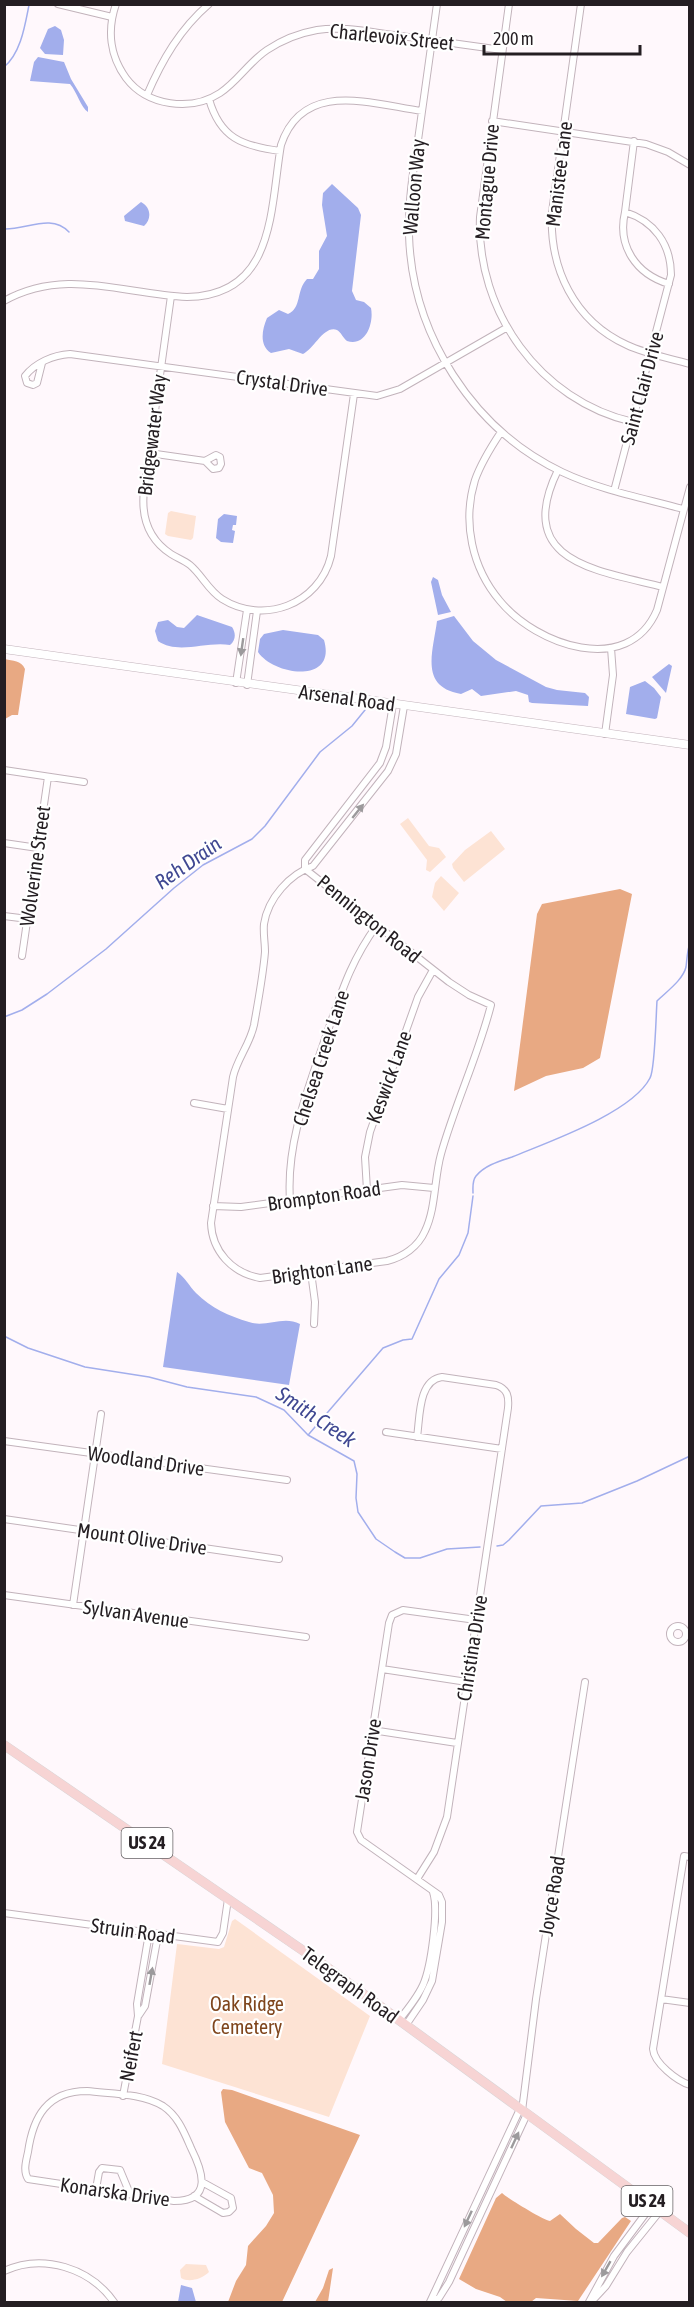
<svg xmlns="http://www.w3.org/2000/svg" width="694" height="2307" font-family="'Asap Condensed',sans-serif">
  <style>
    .green { fill: #fde3d4 }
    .forest { fill: #e8a983 }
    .water { fill: #a2aeec }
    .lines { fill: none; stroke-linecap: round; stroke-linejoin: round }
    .stream { stroke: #a2aeec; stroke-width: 1.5 }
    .minor-casing { stroke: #c2b3bb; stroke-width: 8 }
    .tertiary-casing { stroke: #c2b3bb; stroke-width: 9 }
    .primary-casing { stroke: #d8d6d7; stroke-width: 10 }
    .minor { stroke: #fff; stroke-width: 6 }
    .tertiary { stroke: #fff; stroke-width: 8 }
    .primary { stroke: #f7d4d4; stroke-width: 9 }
    .oneway { fill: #9c9a9c }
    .labels { text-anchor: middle; stroke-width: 4.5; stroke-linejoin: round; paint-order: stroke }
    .shield { fill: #fff; stroke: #666264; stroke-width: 1.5 }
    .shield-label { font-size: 18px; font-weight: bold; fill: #241e22 }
    .street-label { font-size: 20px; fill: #241e22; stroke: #fff }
    .park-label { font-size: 20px; fill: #7f451c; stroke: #fff }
    .water-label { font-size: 21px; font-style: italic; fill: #404892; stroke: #fff }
  </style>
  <rect width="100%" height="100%" fill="#fff8fc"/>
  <!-- green -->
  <path class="green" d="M171,511L196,516L193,538L191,540L168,536L165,534L168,513Z
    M408,818L429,846L439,848L446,857L430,872L426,870L427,860L400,824Z
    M491,831L505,849L464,882L453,868L452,864L465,850Z
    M441,876L459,893L444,911L432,897L435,883Z
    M235,1919L370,2016L329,2117L162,2064L177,1944L219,1949L224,1947L232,1921Z
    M186,2264L206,2265L209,2272C202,2279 189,2283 181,2278L180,2270Z"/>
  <!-- forest -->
  <path class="forest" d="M5,659C13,661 21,660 25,669L18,715H12L5,719Z
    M620,889L632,894L600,1058L583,1068L546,1076L514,1091L537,914L542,904Z
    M223,2089L232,2090L360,2135L282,2302H228L236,2281L246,2265L248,2246L266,2226L274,2213L273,2195L262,2173L249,2168L225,2122L221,2092Z
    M502,2193C507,2198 545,2221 550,2221L560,2214L576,2229L594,2243H598L622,2218L625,2217L631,2221L578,2301L536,2298L531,2302H507L500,2297L476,2289L459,2279L496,2198Z
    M333,2268L328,2302H315L323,2288L329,2270Z"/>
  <!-- water -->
  <path class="water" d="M55,26L61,30L64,40L63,55L45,54L40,48L48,29Z
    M38,57L64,62L71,79L88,107V112C81,108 77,92 70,84L30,81L34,62Z
    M332,184L358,208L361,215L352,291L356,300L364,302L371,308C374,323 366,347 347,341C343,338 341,332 337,330C324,325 314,349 303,354L289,349L271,353C259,345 262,330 267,318L279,310L288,314C302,308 296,290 307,279H313L319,269V251L327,236L322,205L323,193Z
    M141,202C151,207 152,219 144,226L125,221L124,216Z
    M224,514L237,516L236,525H233L232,530L235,531L233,543L221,542L216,538L218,519Z
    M433,577L438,580L442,595L451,612L438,615L431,582Z
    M197,615L232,627C236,633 236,640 230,645C206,641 178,655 158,641L155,631L158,622L168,620L177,627L184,628Z
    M454,616L473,641L496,660L546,687L557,690L585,693L589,697L588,706L532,703L529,702L528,695L516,691L481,696L472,689L461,694C419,687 433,652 437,621Z
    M283,630L318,635L324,640C337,684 274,676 258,652L260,639L264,634Z
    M669,664L672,666L666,693L652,677Z
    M645,681L654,688L661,697L657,718L655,719L626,714L630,687Z
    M177,1272C185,1277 189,1286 196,1293C211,1308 229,1316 249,1322C266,1328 283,1315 300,1324L289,1385L163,1367Z
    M181,2285L192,2288L196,2302H178Z"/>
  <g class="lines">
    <!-- stream -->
    <path class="stream" d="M4,67C21,53 25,25 29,5
      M4,229C26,230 51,213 69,232
      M4,1017L22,1010L47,994L106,949L174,888L203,865L252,839L265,826L320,752L352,726L365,710
      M473,1193C473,1187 472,1181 476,1176C485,1165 500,1161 512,1157C548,1142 632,1113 650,1078C655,1070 656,1015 657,1001C666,992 683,980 686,967C687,960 687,951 690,943
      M4,1336L28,1348L85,1367L149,1377L187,1387L256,1397L284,1410L308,1435L354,1461L357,1474L356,1498L358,1512L376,1539L395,1552L405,1558H420L447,1549L480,1547
      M309,1434L383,1348L403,1340L412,1339L439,1279L459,1255L468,1233L473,1196
      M497,1546L503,1545L509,1540L541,1506L582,1503L637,1481L690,1456"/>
    <!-- minor casing -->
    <g class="minor-casing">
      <path id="minor" d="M58,4L112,17
        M116,4C107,30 110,56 126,78C147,106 191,112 220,93C238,81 249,62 267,50C282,40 300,33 317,30C343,26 369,32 394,35C430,40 466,45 502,50
        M437,4C431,50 424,95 418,140C413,171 408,203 409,235C412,334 472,429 562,472C600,490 643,498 683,509
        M509,4L480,217C476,311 540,401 633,422
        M581,4L552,212C549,268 574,321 627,345C646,354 669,358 690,364
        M147,95C162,60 180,29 209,4
        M209,99C220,138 242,146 280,151
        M492,121L646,144L668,152L690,165
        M625,212C617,246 636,274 669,284
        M171,296L144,490C141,516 148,539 171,554C177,558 184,560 190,565C202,575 208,590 222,599C263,625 319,605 331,556L354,394
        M4,301C65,267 123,294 187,297C276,296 270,208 281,145C303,79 371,104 422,111
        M42,363L37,383L33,385L27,383L25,376C35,363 53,355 70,354L377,396L400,389L506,328
        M501,432C491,447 481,463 475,480C462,522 472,568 500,601C536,645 628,678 657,610L690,487
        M149,453L205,461L213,469L219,468L221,464L220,457L216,455L205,461
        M558,470C513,562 596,570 663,587
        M614,491L671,275C671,244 654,221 625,212L634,141
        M236,683L247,610
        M247,685L257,611
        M605,734L613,675L611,648
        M4,770L84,782
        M4,843L38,848
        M305,869L449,982L469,995L491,1005C478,1056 455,1104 441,1154C434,1179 436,1208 425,1231C418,1247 403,1257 387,1261L260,1278C232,1273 212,1251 211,1223L233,1077C237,1059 250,1044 254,1025C258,1002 263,976 265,952C265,942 263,933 264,924C268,898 290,874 313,866L388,771L396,754L404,706
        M305,869V860L380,763L386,747L393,704
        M4,916L28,919
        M22,956L48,777
        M194,1103L228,1109
        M367,1190L365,1157L370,1132L418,997L433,970
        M290,1200C286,1143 308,1089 326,1036C341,994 350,962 377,925
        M213,1206L241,1207L402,1185L434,1188
        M311,1272L315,1302L314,1324
        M386,1432L502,1449
        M4,1441L287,1480
        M4,1519L279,1559
        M4,1595L306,1637
        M73,1605L101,1414
        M670 1634a8 8 0 1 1 16 0a8 8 0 1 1-16 0Z
        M382,1669L467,1682
        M372,1730L457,1743
        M690,1857L684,1856L653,2049C654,2063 677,2081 690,2085
        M417,1879L434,1852L447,1817L508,1408C509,1397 508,1389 496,1385L442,1377C418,1380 420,1418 417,1437
        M4,1913L218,1942L223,1933L228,1899
        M661,1999L690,2003
        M139,2015L145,2006L158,1935
        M399,2020C408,2009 417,1998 423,1985C431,1967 439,1910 433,1892
        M406,2025L423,2000L432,1981L442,1922V1902L439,1895L361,1840L357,1832L389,1623L392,1615L403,1610L476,1620
        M87,2091C111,2094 142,2093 163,2106C178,2116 184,2132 191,2148C202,2170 214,2201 174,2201L28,2179C23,2171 26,2161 28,2152C33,2117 47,2091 87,2091Z
        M123,2096L138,2016L137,2004L149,1933
        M522,2111L536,1999L585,1682
        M96,2189L99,2172L102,2168L120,2170L130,2194
        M194,2196L223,2213L229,2212L233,2208L231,2198L202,2182
        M4,2271C43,2253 90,2268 114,2302
        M593,2300L606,2286L627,2252L660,2211
        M430,2302L520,2109
        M431,2302L439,2298L449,2282L527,2114
        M589,2302L614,2256L652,2205"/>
    </g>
    <!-- tertiary casing -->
    <g class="tertiary-casing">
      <path id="tertiary" d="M4,649L690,745"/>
    </g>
    <!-- primary casing -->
    <g class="primary-casing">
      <path id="primary" d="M4,1745L321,1963L690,2233"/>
    </g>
    <!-- minor -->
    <use href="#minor" class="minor"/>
    <!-- tertiary -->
    <use href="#tertiary" class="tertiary"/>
    <!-- primary -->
    <use href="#primary" class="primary"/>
  </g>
  <!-- one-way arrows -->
  <defs><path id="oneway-solid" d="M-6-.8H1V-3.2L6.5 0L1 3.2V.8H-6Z" transform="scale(1.5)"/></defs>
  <g class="oneway">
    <use href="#oneway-solid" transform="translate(242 647) rotate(98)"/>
    <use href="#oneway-solid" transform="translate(358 811) rotate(-51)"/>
    <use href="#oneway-solid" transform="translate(151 1976) rotate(-80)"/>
    <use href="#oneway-solid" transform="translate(515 2140) rotate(-65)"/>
    <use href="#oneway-solid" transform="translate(468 2219) rotate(115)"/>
    <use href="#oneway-solid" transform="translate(606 2269) rotate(120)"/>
  </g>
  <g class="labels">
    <!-- shield labels -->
    <g class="shield">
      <rect x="121.5" y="1828" width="51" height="30" rx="4.5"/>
      <rect x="621.5" y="2186" width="51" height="30" rx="4.5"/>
    </g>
    <g class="shield-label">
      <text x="147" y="1849">US 24</text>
      <text x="647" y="2207">US 24</text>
    </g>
    <!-- street labels -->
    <g class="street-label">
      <text transform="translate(392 37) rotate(6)" y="7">Charlevoix Street</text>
      <text transform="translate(559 174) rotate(-83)" y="7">Manistee Lane</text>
      <text transform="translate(487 182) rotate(-85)" y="7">Montague Drive</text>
      <text transform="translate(414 187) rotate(-85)" y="7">Walloon Way</text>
      <text transform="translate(282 383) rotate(8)" y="7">Crystal Drive</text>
      <text transform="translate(642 388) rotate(-75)" y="7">Saint Clair Drive</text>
      <text transform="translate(152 435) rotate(-83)" y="7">Bridgewater Way</text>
      <text transform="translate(347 698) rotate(8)" y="7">Arsenal Road</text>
      <text transform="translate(35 866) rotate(-82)" y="7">Wolverine Street</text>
      <text transform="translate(369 919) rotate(39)" y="7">Pennington Road</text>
      <text transform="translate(321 1058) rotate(-72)" y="7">Chelsea Creek Lane</text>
      <text transform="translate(389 1077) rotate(-70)" y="7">Keswick Lane</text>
      <text transform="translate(324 1196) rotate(-8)" y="7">Brompton Road</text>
      <text transform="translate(322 1270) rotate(-8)" y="7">Brighton Lane</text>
      <text transform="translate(146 1461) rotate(8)" y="7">Woodland Drive</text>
      <text transform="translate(142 1539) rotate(8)" y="7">Mount Olive Drive</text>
      <text transform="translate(136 1614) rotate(8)" y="7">Sylvan Avenue</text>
      <text transform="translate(472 1648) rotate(-81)" y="7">Christina Drive</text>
      <text transform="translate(368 1760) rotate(-81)" y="7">Jason Drive</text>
      <text transform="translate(552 1896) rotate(-81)" y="7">Joyce Road</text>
      <text transform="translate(133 1931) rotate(8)" y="7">Struin Road</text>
      <text transform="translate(350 1985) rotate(36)" y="7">Telegraph Road</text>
      <text transform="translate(131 2056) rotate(-79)" y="7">Neifert</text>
      <text transform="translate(115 2192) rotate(8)" y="7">Konarska Drive</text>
    </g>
    <!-- park labels -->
    <g class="park-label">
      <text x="247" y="2011">Oak Ridge<tspan x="247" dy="23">Cemetery</tspan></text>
    </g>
    <!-- water labels -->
    <g class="water-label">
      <text transform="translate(188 863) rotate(-35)" y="7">Reh Drain</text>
      <text transform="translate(316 1417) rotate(34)" y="7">Smith Creek</text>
    </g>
  </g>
  <!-- border -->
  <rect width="694" height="2307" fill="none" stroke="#241e22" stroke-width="12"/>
  <!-- scale -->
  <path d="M484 45v9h156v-9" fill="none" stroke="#241e22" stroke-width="3"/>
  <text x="493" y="45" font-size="18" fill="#241e22" stroke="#ffffff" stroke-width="4.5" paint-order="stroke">200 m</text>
</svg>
